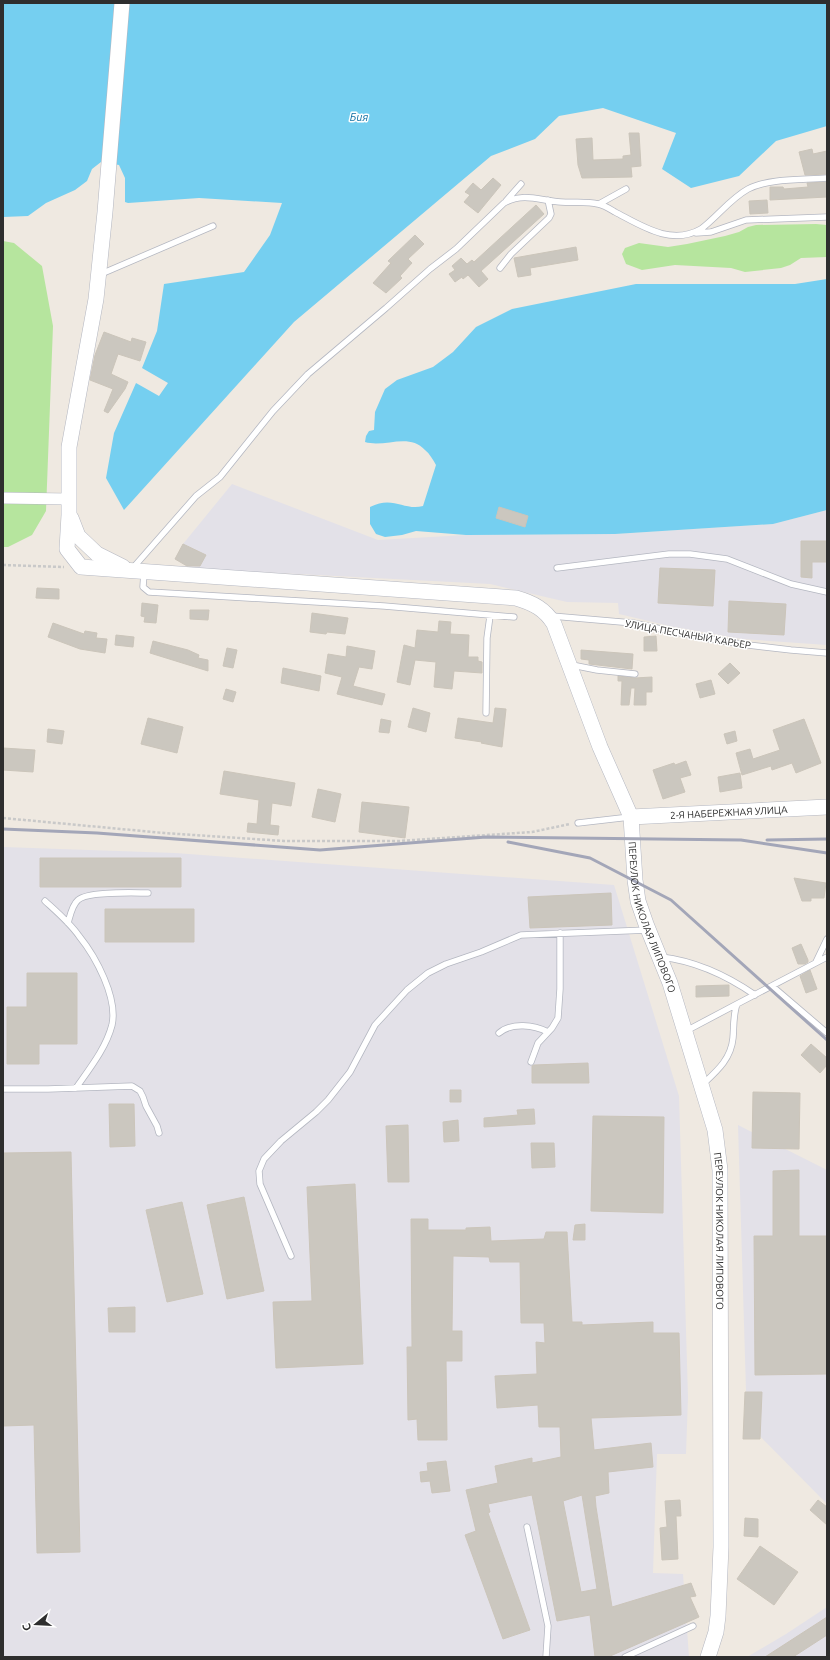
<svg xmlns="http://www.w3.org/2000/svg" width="830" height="1660" font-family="Ubuntu,sans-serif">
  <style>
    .industrial { fill: #e3e1e8 }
    .green { fill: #b6e59e }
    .water { fill: #75cff0 }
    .building { fill: #cbc7bf; stroke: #cbc5ba; fill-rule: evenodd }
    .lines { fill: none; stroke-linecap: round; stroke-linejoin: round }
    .lane-casing { stroke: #b4b7c1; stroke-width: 7 }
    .street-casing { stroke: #b4b7c1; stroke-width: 12 }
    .secondary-casing { stroke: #b4b7c1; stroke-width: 16 }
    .path { stroke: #c9c9c9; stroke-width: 2.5; stroke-dasharray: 3 2; stroke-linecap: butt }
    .lane { stroke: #fff; stroke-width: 5.5 }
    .street { stroke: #fff; stroke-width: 11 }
    .secondary { stroke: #fff; stroke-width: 15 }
    .rail { stroke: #a3a6b8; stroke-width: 3 }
    .labels { text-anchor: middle; stroke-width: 3; stroke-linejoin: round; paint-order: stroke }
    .street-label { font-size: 10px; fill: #2e2e2e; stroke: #fff }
    .water-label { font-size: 11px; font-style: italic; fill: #0d6fa3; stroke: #fff }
  </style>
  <rect width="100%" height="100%" fill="#efe9e1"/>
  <!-- industrial -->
  <path class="industrial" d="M232,484L378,540L466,535L615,534L773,524L827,510V645L742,639L674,627L619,614L618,603L567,602L490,584L259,572L197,571L175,559L183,544Z
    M3,847L175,853L614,885L679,1096L688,1397L686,1454H657L653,1573L683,1574L689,1657H3Z
    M738,1125L827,1170V1504L747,1423Z
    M827,1607V1657H747L786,1634Z"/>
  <!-- green -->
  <path class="green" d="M816,224L827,225V257L801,258L790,265L781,268L745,272L731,268L675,265L642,270L626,264L622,254L625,248L639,243L668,247L687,244L725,236L739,232L748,227L756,225Z
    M3,241L14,243L42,266L53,326L46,511L32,535L8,547H3Z"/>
  <!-- water -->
  <path class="water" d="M3,3H827V126L776,141L739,176L691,188L662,169L676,133L603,108L559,116L535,139L491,156L294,322L124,510L106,478L114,433L136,383L159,396L168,383L142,368L157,331L164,284L244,272L270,235L282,203L199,198L128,203L125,202V178L119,165L101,162L92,169L87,181L75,190L46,203L28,216L3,217Z
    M827,279V510L773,524L615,534L466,535L416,531L402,535L385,537L376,534L370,524V507C393,495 404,511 423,506L436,465C433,460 430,454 425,450C409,432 385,448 365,442L366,436L369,431L374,430L375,412L385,389L397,380L433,367L453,352L476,327L512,309L636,284H795Z"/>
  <!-- building -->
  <path class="building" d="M629,133H639L641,166L631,167L632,177L582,178L578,165L576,139L592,138L593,160L623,159V156L631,155Z
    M812,149L813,154L827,151V174L805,175L799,152Z
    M493,178L501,185L478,213L464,202L470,195L465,192L473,183L481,190Z
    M827,182V197L770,200V187H783L784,189L808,187L807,183Z
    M767,200L768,213L750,214L749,201Z
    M536,205L544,214L481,271L488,279L479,287L468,275L463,279L462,277L455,282L449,274L455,270L452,266L461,258L467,264L472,260L474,262Z
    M415,235L424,244L408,259L412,263L400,276L402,278L386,293L373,283L391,263L388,261Z
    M576,247L578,260L530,268L531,275L518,277L514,258Z
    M104,332L131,342L132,338L146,342L140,361L118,354L111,374L128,382L125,389L108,413L104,411L113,389L90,380L95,355Z
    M499,507L528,516L525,527L496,518Z
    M801,541H827V562H812V578L801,577Z
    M183,544L206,555L200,566H187L175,559Z
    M660,568L715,570L713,606L658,603Z
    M37,588L59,589V599L36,598Z
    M729,601L786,604L784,635L728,632Z
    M142,603L158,605L156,623L144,622L145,617L141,616Z
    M190,610H209L208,620L190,619Z
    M312,613L348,618L345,634L327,632L326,634L310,632Z
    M439,621L451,622L450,634L469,635L468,657H478V661L482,662V673L454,671L452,689L434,687L436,662L415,660L410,685L397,682L404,645L415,648L417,630L438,632Z
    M53,623L84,634L85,631L97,633L96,638L107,639L105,653L80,649L48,637Z
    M116,635L134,637L133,647L115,645Z
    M656,636L657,651H644V637Z
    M153,641L188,650L199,655L198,658L208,660V671L150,653Z
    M347,646L375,651L372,669L359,667L353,686L385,694L382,705L337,694L342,677L325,673L328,654L346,657Z
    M227,648L237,650L233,668L223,666Z
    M581,650L633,654L632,669L589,664V660L581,659Z
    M730,663L740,673L728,684L718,674Z
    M283,668L321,676L319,691L281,683Z
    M618,676L635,678L652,677V692H646V705H634L635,688H631L629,705H621L622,681H618Z
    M711,680L715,694L700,698L696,684Z
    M226,689L236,692L233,702L223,699Z
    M413,708L430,713L426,732L408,727Z
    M495,708L506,709L502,747L481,743L482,742L455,738L458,718L493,723Z
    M148,718L183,727L177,753L141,744Z
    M381,719L391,721L389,733L379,732Z
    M804,719L821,763L796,773L792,763L772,770L771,766L742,775L736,753L750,749L753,759L780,750L773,730Z
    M48,729L64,731L62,744L47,742Z
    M735,731L737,741L727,744L724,734Z
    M3,748L35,750L33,772L3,770Z
    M686,761L691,775L680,778L685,792L663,799L653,770L674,763L675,765Z
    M224,771L295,783L291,806L272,803L270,825L279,826L278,835L247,832L248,823L257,824L259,800L220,794Z
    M740,773L742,788L720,792L718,777Z
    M318,789L341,794L335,822L312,817Z
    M362,802L409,807L405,838L359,832Z
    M40,858H181V887H40Z
    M794,878L826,883L824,898H811V901H802Z
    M611,893L612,925L530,928L528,897Z
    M105,909H194V942H105Z
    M801,944L808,960V962L805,964H798L792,948Z
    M810,970L817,989L806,993L800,976Z
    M27,973H77V1044H39V1064H7V1007H27Z
    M729,985V996L696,997V986Z
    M811,1044L827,1058V1065L820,1073L801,1055Z
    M588,1063L589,1083H532V1066L534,1065Z
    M450,1090H461V1102H450Z
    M753,1092L800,1093L799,1149L752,1148Z
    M109,1104H134L135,1146L110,1147Z
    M534,1109L535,1124L484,1127V1118L518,1115L517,1110Z
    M593,1116L664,1117L663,1213L591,1211Z
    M458,1120L459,1141L444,1142L443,1122Z
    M408,1125L409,1182H388L386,1126Z
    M531,1143H554L555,1167L532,1168Z
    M71,1152L80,1552L37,1553L34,1425L3,1426V1153Z
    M799,1170V1236H827V1374L755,1375L754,1236H773V1171Z
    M355,1184L363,1364L276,1368L273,1302L312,1301L307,1187Z
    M244,1197L264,1291L227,1299L207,1205Z
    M182,1202L203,1294L167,1302L146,1210Z
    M411,1219H428V1230H466V1228L490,1227L491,1241L544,1239L546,1232H567L572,1322H582V1325L653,1322V1333H679L681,1415L591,1418L594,1450L651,1443L653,1467L608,1472L609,1493L595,1496L596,1507L612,1607L691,1583L696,1596L690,1597L699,1617L608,1657H595L590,1615L557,1621L532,1495L488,1504L490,1512L488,1513L530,1630L503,1639L465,1535L476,1531L466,1490L498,1483L495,1466L532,1458V1463L561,1457L560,1427H539L538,1405L497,1408L495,1376L537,1374L536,1342L545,1343L544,1323H521L520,1262H490L489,1257L453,1256L452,1331H462V1361H446L447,1440H418L417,1419L408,1420L407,1347H412ZM582,1495L597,1589L581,1592L563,1501Z
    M585,1224V1240H573L575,1225Z
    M135,1307V1332H109L108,1308Z
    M745,1392H762L760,1439H743Z
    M446,1461L450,1491L432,1493L430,1481L421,1482L420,1472L428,1471L427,1463Z
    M680,1500L681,1516H676L678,1559L662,1560L660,1528L667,1527L665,1501Z
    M818,1500L827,1507V1525L810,1510Z
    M745,1518L758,1519V1537L744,1536Z
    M760,1546L798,1572L774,1605L737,1579Z
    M827,1617V1635L793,1657H765Z"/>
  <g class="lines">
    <!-- lane casing -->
    <g class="lane-casing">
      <path id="lane" d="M506,201L521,184
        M599,204L626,189
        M696,233L711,232L746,220L827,217
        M500,268L511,254L549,218L551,214L548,200
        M101,274L213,226
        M557,568L669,554H690L727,559L791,584L827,592
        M132,569L196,496L220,477L273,411L308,374L386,308L430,269L456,249L504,203C524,192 541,201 561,202C573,203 587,201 598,204C604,205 610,209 615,212C642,226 671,246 701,229C717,217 730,199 748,189C769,178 803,180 827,178
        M144,572L143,587L149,592L384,606L514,617
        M552,616L633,623L704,638L748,645L791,650L827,653
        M572,665L597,670L635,674
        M486,713L487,638L490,616
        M578,823L630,817
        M45,901C57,912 70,923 79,936C96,957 118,998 112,1025C106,1048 90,1068 76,1088
        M68,923C70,916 72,905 78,900C88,891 133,893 148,893
        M661,957C696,961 726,975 755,995
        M816,962L827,939
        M772,986L827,1033
        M686,1031L737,1004
        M499,1033C512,1022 534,1025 548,1032
        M531,1062L538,1043L552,1028L558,1018L560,989V933
        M703,1084C717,1071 731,1059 733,1038C734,1027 733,1015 737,1004L827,957
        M3,1089H48L132,1086L140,1091L143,1097L146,1106L157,1126L159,1133
        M291,1256L260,1184L259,1171L264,1159L281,1141L316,1112L328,1100L350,1072L375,1025L407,990L428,973L446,964L481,952L521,935L648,930
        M527,1527L548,1626L546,1657
        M625,1657L693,1626"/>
    </g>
    <!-- street casing -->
    <g class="street-casing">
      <path id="street" d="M3,498L69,499"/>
    </g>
    <!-- secondary casing -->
    <g class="secondary-casing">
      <g id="secondary">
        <path id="s1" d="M122,3L105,212L96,299L69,447V515L67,549L81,567L516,598C533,603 545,609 554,624L600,747L631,817L635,880L638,901L646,924L670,983L715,1130L720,1170L721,1547L718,1616L716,1632L708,1657"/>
        <path d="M71,518L78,536L97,554L123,567"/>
        <path id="s2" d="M631,817L827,807"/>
      </g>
    </g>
    <!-- path -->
    <path class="path" d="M3,565L64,567
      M3,818L164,833L284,841H399L532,832L570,824"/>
    <!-- lane -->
    <use href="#lane" class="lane"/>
    <!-- street -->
    <use href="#street" class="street"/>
    <!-- secondary -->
    <use href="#secondary" class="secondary"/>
    <!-- rail -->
    <path class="rail" d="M3,829L97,833L320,850L486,837L741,840L827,853
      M767,840L827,839
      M508,842L590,858L671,900L827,1040"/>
  </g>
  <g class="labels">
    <!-- street labels -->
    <g class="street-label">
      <text transform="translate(688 634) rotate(10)" y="4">УЛИЦА ПЕСЧАНЫЙ КАРЬЕР</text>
      <text dy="4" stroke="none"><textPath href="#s2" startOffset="98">2-Я НАБЕРЕЖНАЯ УЛИЦА</textPath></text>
      <text dy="4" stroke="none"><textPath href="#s1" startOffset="1367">ПЕРЕУЛОК НИКОЛАЯ ЛИПОВОГО</textPath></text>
      <text dy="4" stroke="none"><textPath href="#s1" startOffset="1691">ПЕРЕУЛОК НИКОЛАЯ ЛИПОВОГО</textPath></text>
    </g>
    <!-- water labels -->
    <g class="water-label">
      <text x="359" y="121">Бия</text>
    </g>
  </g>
  <!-- border -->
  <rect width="830" height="1660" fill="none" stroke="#2e2e2e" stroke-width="8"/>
  <!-- north arrow -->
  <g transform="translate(36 1624) rotate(252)" stroke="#ffffff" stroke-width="3" paint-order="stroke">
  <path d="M0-3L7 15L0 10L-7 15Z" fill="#2e2e2e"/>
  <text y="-6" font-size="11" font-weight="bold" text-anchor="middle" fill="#2e2e2e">С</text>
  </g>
</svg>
